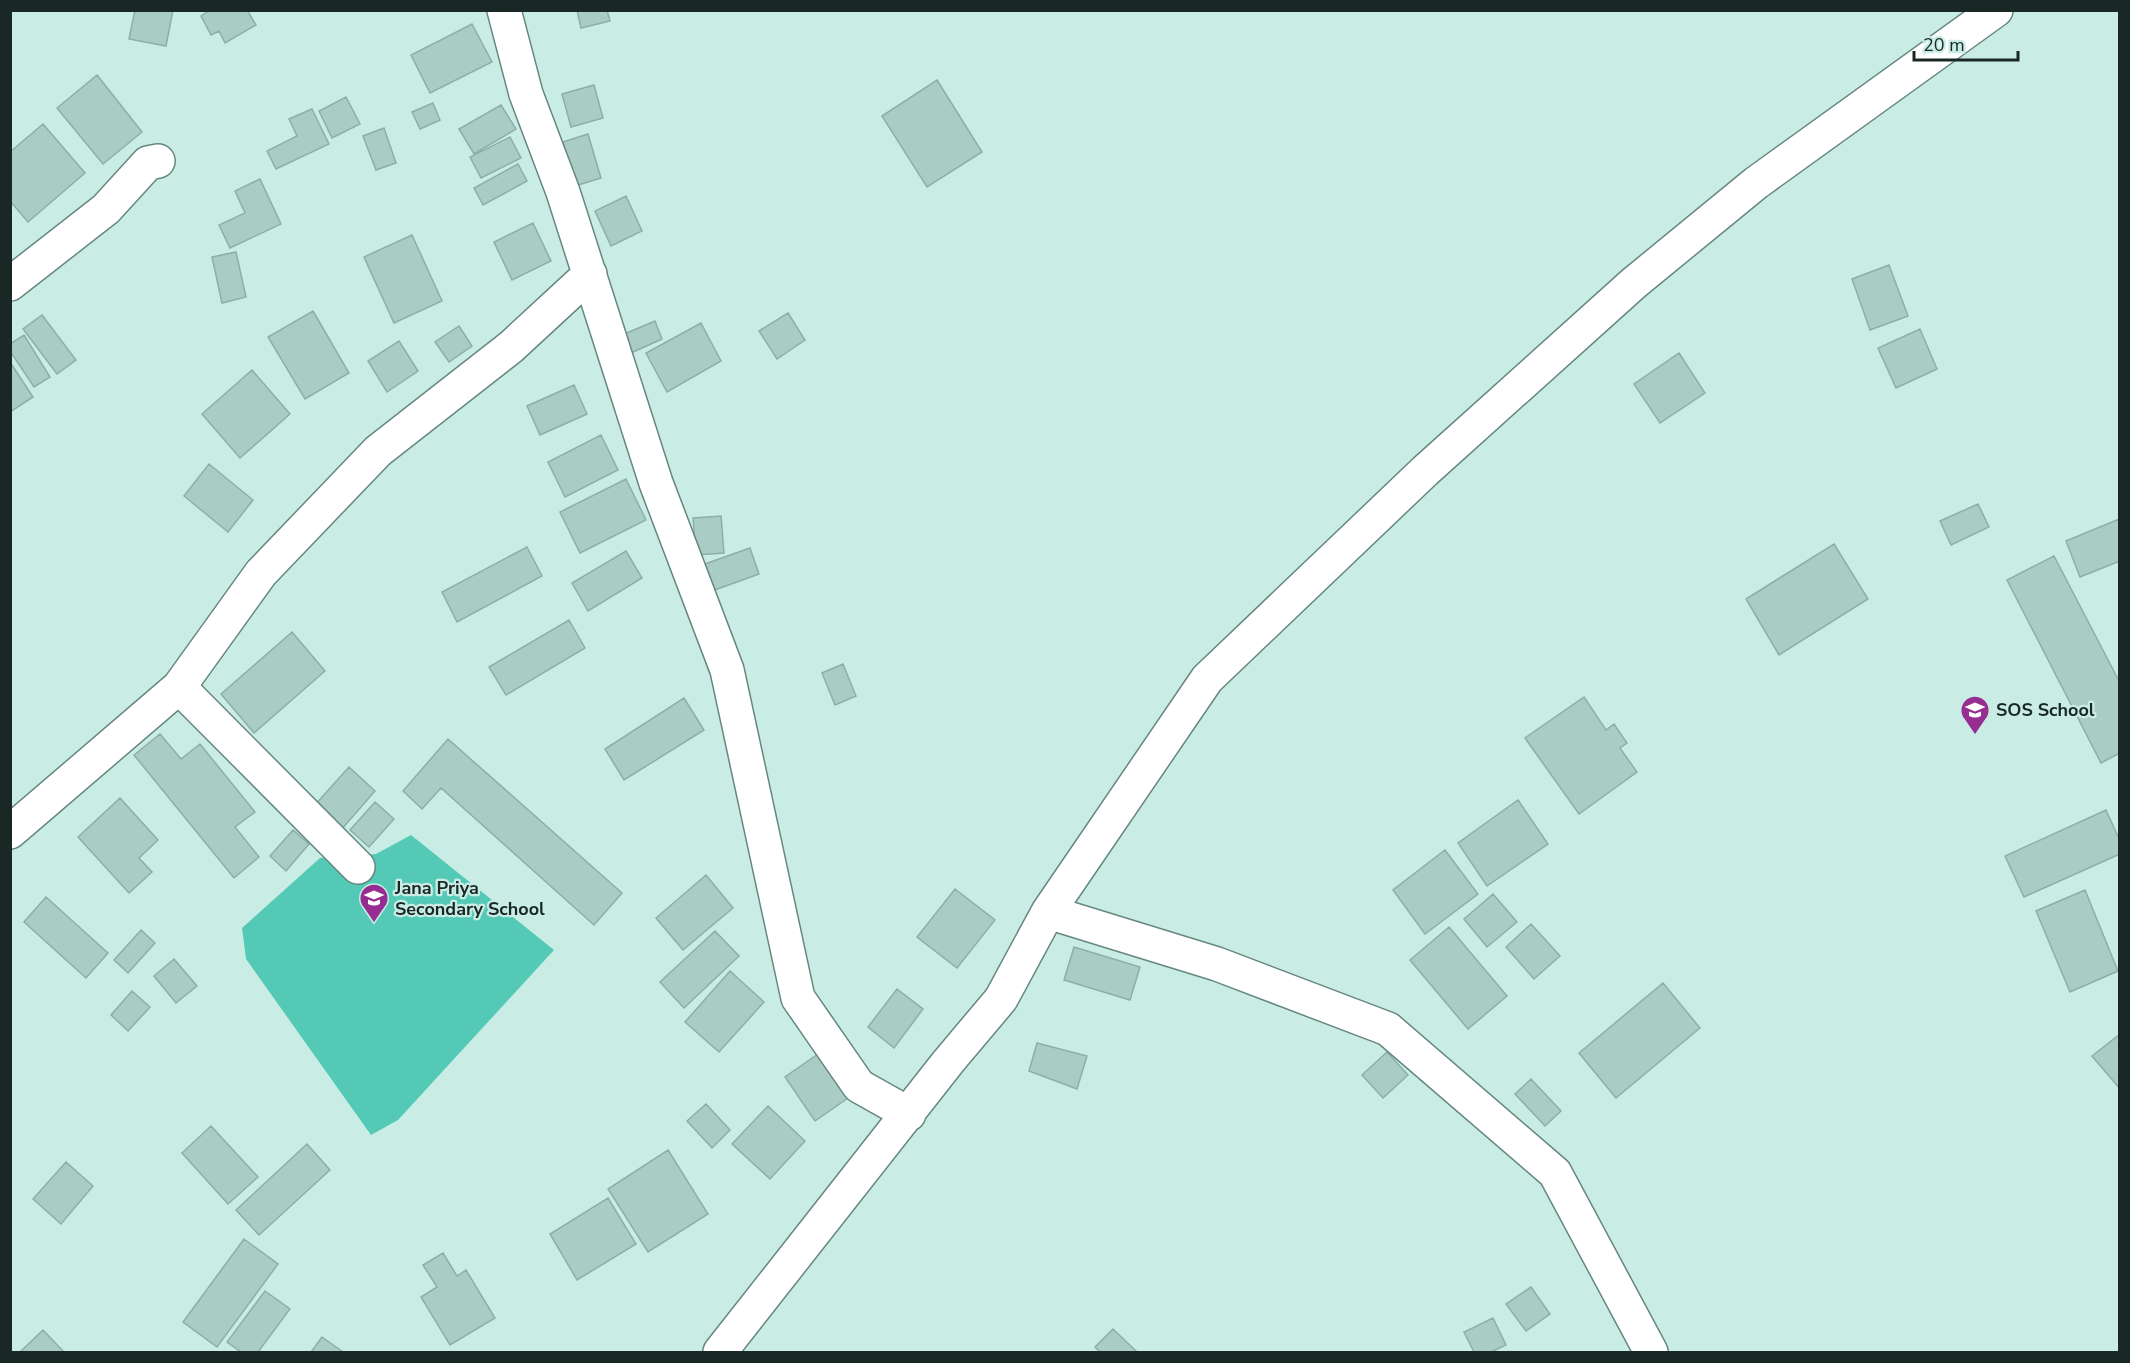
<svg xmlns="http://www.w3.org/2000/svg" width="2130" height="1363" font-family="'Nunito Sans',sans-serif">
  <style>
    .green { fill: #54cab6 }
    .building { fill: #a9ccc4; stroke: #8cafa8; stroke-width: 1.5 }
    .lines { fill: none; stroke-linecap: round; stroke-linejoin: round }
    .minor-casing { stroke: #668780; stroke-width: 36 }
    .minor { stroke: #fff; stroke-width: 33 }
    .labels { text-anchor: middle; stroke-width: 4.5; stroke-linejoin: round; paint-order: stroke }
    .poi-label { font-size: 18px; font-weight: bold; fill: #1a2825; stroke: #c9ede5; text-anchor: start }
  </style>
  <rect width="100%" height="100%" fill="#c9ede5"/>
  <!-- green -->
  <path class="green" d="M411,835L554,950L398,1120L371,1135L246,959L242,928L320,858L376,854Z"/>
  <!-- building -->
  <path class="building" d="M135,10H173L166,46L129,39Z
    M210,10H247L256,25L225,43L219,31L211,35L201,16Z
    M577,10H607L610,21L581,28Z
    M472,24L492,62L430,93L411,55Z
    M97,75L142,132L103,164L57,108Z
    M937,80L982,152L927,187L882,116Z
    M594,85L603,118L571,127L562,94Z
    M346,97L360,124L332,138L319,111Z
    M433,103L440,120L420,129L412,112Z
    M501,105L516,129L474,154L459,129Z
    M312,109L329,144L276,169L267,151L297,136L289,119Z
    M43,124L85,173L28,222L10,201V152Z
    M384,128L396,163L376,170L363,136Z
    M588,134L601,178L575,186L563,142Z
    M510,137L521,158L481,178L470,157Z
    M518,164L527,181L483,205L474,188Z
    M260,179L281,224L230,248L219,225L245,213L235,191Z
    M626,196L642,231L611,246L595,211Z
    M533,223L551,261L512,280L494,242Z
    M412,235L442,301L394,323L364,257Z
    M236,252L246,297L222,303L212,257Z
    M1889,265L1908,316L1870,330L1852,279Z
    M313,311L349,373L305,399L268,337Z
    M788,313L805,340L777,359L759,331Z
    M42,315L76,360L57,374L23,329Z
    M655,321L662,339L631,353L622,335Z
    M701,323L721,361L667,392L646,353Z
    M459,326L472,346L449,362L435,342Z
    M1920,329L1937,369L1896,388L1878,348Z
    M24,335L50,377L34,387L10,351V344Z
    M399,341L418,371L387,392L368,361Z
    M1679,353L1705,393L1660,423L1634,384Z
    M10,362L33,397L10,412Z
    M252,370L290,414L240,458L202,414Z
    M574,385L587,414L540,435L527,406Z
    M601,435L618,470L565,497L548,462Z
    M209,464L253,500L228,532L184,496Z
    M626,479L646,520L580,553L560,512Z
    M1978,504L1989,527L1951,545L1940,521Z
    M721,516L724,553L696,555L693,518Z
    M2119,519L2120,561L2080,577L2066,541Z
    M1834,544L1868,599L1779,655L1746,599Z
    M527,547L542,576L457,622L442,592Z
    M750,548L759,574L712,591L702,565Z
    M626,551L642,578L588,611L572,583Z
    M2054,556L2120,683V753L2101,763L2007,580Z
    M569,620L585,648L506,695L489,667Z
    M292,632L325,671L254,733L221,694Z
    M843,664L856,696L835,705L822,673Z
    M1584,697L1606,730L1614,724L1627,743L1620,748L1637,772L1579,814L1525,738Z
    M684,698L704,730L624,780L605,749Z
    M160,734L181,759L200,744L255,812L235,827L259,857L234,878L134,755Z
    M448,739L622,893L594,925L441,788L422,809L403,791Z
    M349,767L375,791L341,830L314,806Z
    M120,798L158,840L139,858L152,872L129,893L78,837Z
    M1518,800L1548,844L1487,886L1458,843Z
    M375,802L394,819L369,847L350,830Z
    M2106,810L2120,841V854L2024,897L2005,856Z
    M293,830L309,844L286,871L270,856Z
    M1445,850L1478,894L1425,934L1393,890Z
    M706,875L733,908L683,950L656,918Z
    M955,889L995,920L957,968L917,937Z
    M2085,890L2118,971L2070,992L2036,911Z
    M1493,894L1517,922L1487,947L1464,919Z
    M46,897L108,953L86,978L24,922Z
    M1531,924L1560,956L1534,979L1506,947Z
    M1449,927L1507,996L1468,1029L1410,960Z
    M141,930L155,943L128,973L114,960Z
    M715,931L739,956L684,1008L660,982Z
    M1074,947L1140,967L1130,1000L1064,980Z
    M174,959L197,986L176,1003L154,976Z
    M730,971L764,1002L719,1052L685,1022Z
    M1663,983L1700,1028L1616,1098L1579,1053Z
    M897,989L923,1009L894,1048L868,1027Z
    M132,991L150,1007L128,1031L111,1015Z
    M2120,1034V1089L2092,1056Z
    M1037,1043L1087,1056L1077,1089L1029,1071Z
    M1387,1052L1408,1075L1383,1098L1362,1075Z
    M818,1054L848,1098L815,1121L785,1077Z
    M1531,1079L1561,1111L1545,1126L1515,1094Z
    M706,1104L730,1130L712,1148L687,1121Z
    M768,1106L805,1141L770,1179L732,1144Z
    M211,1126L258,1177L228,1204L182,1153Z
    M307,1144L330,1170L259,1235L236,1210Z
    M668,1150L708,1214L648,1252L608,1189Z
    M66,1162L93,1186L61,1224L33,1199Z
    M608,1198L636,1244L577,1280L550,1234Z
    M244,1239L278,1264L217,1347L183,1322Z
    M443,1253L457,1276L466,1270L495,1318L450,1345L421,1297L437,1287L423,1265Z
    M1531,1287L1550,1314L1526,1331L1506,1304Z
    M265,1291L290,1309L258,1352H241L227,1342Z
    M1493,1318L1506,1345L1491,1352H1474L1464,1332Z
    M1113,1329L1137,1352H1100L1095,1347Z
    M43,1330L64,1352H20Z
    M322,1337L343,1352H311Z"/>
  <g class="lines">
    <!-- minor casing -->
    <g class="minor-casing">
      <path id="minor" d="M504,10L526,94L563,192L656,483L727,670L798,998L859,1086L909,1114
        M10,284L106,209L148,163L158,161
        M179,687L358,867
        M10,832L179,687L261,573L378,451L511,347L590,274
        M1048,912L1217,964L1388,1029L1555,1173L1651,1352
        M720,1352L948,1062L1001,999L1048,912L1207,679L1425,471L1634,283L1756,183L1996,10"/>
    </g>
    <!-- minor -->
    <use href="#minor" class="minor"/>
  </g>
  <!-- icons -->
  <defs>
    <g id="school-pin" transform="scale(1.5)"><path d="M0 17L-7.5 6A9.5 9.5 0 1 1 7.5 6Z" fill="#962d90" stroke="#c9ede5"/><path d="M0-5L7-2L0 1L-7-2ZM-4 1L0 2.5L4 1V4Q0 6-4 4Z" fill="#fff"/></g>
  </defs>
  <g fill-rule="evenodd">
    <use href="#school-pin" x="1975" y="710"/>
    <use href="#school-pin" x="374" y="898"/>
  </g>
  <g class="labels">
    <!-- poi labels -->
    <g class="poi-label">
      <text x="1996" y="716">SOS School</text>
      <text x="395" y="894">Jana Priya<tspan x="395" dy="21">Secondary School</tspan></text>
    </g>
  </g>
  <!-- border -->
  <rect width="2130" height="1363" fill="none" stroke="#1a2825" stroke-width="24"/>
  <!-- scale -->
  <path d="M1914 51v9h104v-9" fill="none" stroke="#1a2825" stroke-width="3"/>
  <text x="1923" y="51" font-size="18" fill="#1a2825" stroke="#c9ede5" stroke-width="4.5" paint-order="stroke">20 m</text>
</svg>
